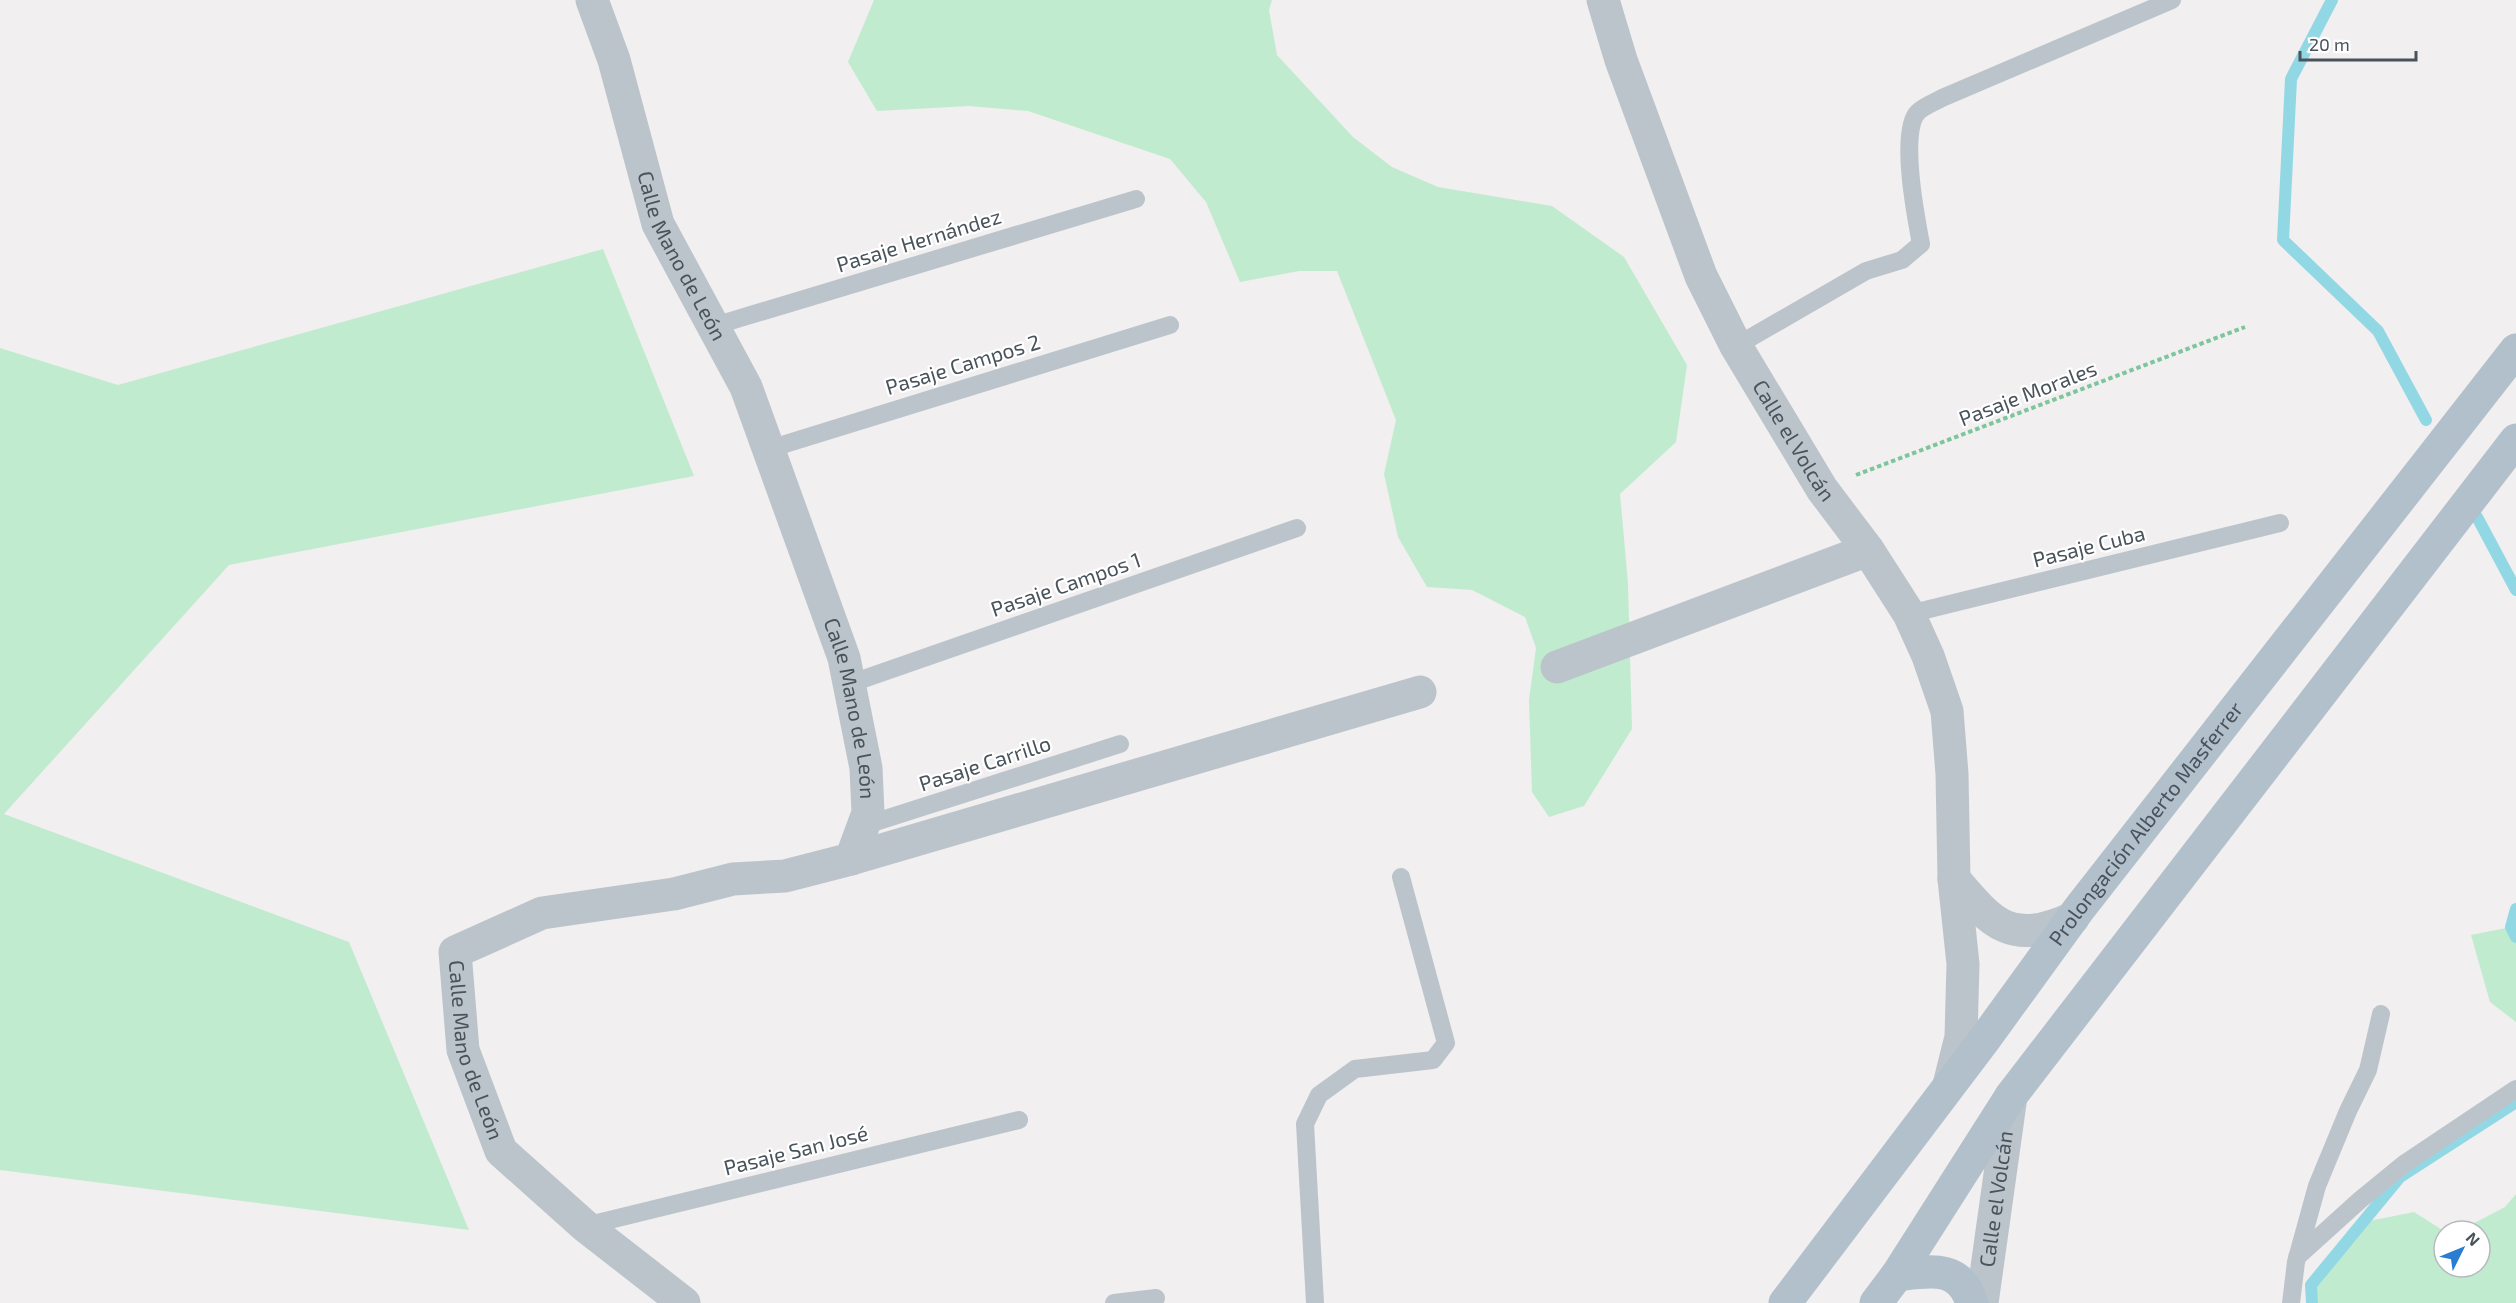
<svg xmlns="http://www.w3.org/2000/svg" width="2516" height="1303" font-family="'Exo 2',sans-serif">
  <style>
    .green { fill: #c1ebcf }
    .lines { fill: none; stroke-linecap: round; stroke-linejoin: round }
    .stream { stroke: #92d8e4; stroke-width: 12 }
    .path { stroke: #7dc69d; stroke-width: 4; stroke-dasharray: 4.5 3; stroke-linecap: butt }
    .service { stroke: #bcc4cb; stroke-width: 18 }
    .minor { stroke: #bcc4cb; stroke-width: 33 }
    .primary { stroke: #b1c0cb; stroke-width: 33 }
    .labels { text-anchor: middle; stroke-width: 4.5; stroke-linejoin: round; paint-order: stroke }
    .street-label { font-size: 21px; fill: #49535b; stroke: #fff }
  </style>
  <rect width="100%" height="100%" fill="#f1efef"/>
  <!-- green -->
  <path class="green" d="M874,0H1272L1269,10L1277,55L1353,137L1392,167L1438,187L1552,206L1624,257L1687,365L1676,442L1620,494L1628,583L1632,729L1584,806L1549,817L1532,792L1529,700L1536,648L1525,617L1472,590L1427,587L1398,537L1384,474L1396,420L1337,271H1299L1240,282L1206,202L1170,159L1028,111L969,106L877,111L848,62Z
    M603,249L694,476L229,565L4,814L349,942L469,1230L0,1170V348L118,385Z
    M2516,926V1022L2490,1002L2471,935Z
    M2516,1194V1303H2309L2311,1285L2364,1222L2414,1212L2444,1231V1267H2480V1231H2459L2505,1207Z"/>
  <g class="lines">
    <!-- stream -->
    <path class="stream" d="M2332,0L2291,79L2283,240L2378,331L2426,420
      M2477,517L2516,590
      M2516,909L2511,927L2516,937
      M2312,1303L2311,1285L2400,1177L2516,1102"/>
    <!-- path -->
    <path class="path" d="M1856,475L2245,327"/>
    <!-- service -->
    <path class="service" d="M714,326L1136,199
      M1736,346L1866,271L1902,260L1921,244C1916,218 1899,130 1918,112C1924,106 1935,102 1942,98L2172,0
      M769,449L1170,325
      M1909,614L2280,523
      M849,684L1297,528
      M863,826L1120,744
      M585,1226L1019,1120
      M2297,1257L2360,1200L2404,1164L2516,1089
      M1114,1303L1156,1298
      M1315,1303L1305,1124L1319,1095L1355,1069L1433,1060L1446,1043L1401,877
      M2291,1303L2296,1262L2317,1186L2348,1111L2368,1070L2381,1014"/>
    <!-- minor -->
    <g class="minor">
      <path id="s1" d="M592,0L614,60L658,224L746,387L844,658L866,768L868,813L851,859L785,876L733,879L674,894L542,913L455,952L463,1050L501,1151L585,1226L684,1303"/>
      <path id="s2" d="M1603,0L1621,60L1701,276L1736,346L1822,489L1868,550L1909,614L1928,656L1947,711L1952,774L1954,879L1963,964L1961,1037L1949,1085"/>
      <path d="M1557,667L1868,550"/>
      <path d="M851,859L1420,692"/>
      <path d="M1954,879C1993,925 2011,946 2073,918"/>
      <path id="s3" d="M1982,1303L2011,1096"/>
    </g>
    <!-- primary -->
    <g class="primary">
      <path d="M1897,1275C1930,1271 1960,1264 1972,1303"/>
      <path id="s4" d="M1785,1303L1984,1040L2079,909L2516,350"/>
      <path d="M1876,1303L1897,1275L2011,1096L2516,440"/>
    </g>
  </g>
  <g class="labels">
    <!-- street labels -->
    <g class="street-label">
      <text transform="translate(919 241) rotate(-17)" y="7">Pasaje Hernández</text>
      <text dy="7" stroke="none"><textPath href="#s1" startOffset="272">Calle Mano de León</textPath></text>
      <text transform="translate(963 365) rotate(-17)" y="7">Pasaje Campos 2</text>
      <text transform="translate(2028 394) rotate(-21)" y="7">Pasaje Morales</text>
      <text dy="7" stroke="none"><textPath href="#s2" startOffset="482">Calle el Volcán</textPath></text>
      <text transform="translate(2089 547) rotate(-14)" y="7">Pasaje Cuba</text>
      <text transform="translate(1066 585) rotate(-19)" y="7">Pasaje Campos 1</text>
      <text dy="7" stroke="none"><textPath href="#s1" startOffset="758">Calle Mano de León</textPath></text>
      <text transform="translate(985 764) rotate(-18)" y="7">Pasaje Carrillo</text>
      <text dy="7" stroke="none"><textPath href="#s4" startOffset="600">Prolongación Alberto Masferrer</textPath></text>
      <text dy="7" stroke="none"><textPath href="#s1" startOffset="1424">Calle Mano de León</textPath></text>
      <text transform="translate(796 1151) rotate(-14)" y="7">Pasaje San José</text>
      <text dy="7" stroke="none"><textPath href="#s3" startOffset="105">Calle el Volcán</textPath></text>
    </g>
  </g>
  <!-- north arrow -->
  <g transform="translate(2462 1249) rotate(47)"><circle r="28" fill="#ffffff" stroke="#b6babd" stroke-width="1.5"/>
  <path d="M0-4.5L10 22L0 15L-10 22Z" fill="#2a7dd1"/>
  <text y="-9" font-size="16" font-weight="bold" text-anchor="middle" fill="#49535b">N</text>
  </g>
  <!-- scale -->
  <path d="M2300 51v9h116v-9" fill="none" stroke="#49535b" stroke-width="3"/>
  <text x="2309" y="51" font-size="18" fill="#49535b" stroke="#ffffff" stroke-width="4.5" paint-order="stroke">20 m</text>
</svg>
